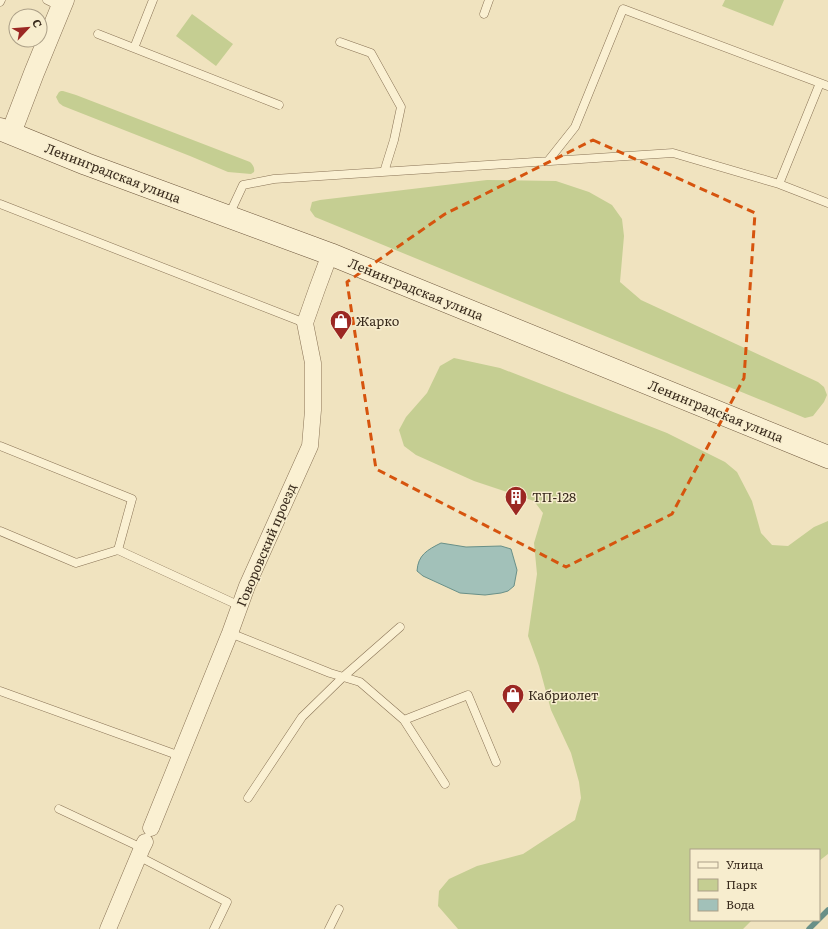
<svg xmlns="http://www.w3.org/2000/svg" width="828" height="929" font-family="Literata,serif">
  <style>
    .green { fill: #c5ce92 }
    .water { fill: #a2c1b9; stroke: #699088 }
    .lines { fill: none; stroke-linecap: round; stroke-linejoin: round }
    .stream { stroke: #699088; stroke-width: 5.5 }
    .service-casing { stroke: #897356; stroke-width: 9 }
    .minor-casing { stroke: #897356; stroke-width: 17 }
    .tertiary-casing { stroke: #897356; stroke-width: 21 }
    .secondary-casing { stroke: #6b543a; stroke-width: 23 }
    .service { stroke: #faf0d2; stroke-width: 8 }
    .minor { stroke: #faf0d2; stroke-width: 16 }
    .tertiary { stroke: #faf0d2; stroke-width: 20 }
    .secondary { stroke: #faf0d2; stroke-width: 22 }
    .marked { fill: none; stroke: #d6540e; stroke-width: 3; stroke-dasharray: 8 5; stroke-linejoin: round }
    .labels { text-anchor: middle; stroke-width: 3; stroke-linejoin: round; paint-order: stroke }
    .street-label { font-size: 13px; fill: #382a1c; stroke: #f7edce }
    .poi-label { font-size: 13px; fill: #382a1c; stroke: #f7edce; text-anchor: start }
  </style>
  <rect width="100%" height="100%" fill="#f0e3bf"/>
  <!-- green -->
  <path class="green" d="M725,0H784L773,26L722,6Z
    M192,14L233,44L216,66L176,36Z
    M61,91H63L76,95L250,162C253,165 255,168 254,172L251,174L228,172L190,156L63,106L59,103L56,97L59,92Z
    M487,180L556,181L589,192L612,205L622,219L624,236L620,282L641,300L818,382L824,387L827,395L824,402L813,416L805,418L315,217L310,210L312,202L320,200Z
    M454,358L500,368L667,433L725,462L737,472L752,501L761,533L772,545L788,546L814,527L828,521V854L819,861V850H691V920H752L743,929H458L438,906L439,891L449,879L477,866L523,854L575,820L581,798L579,782L571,753L551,710L539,666L528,636L537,574L534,543L543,513L534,501L474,481L416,455L404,446L399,430L406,417L427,393L440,366Z"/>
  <!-- water -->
  <path class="water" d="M441,543L466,547L501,546L511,549L517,570L514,586L508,591L501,593L485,595L460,593L423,576L417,571C418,555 427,550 441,543Z"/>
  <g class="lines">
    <!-- stream -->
    <path class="stream" d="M819,919L828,910
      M809,929L818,920"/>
    <!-- service casing -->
    <g class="service-casing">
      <path id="service" d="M47,0L61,7
        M0,2L1,0
        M484,14L489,0
        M98,34L279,105
        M340,42L371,53L401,107L394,140L384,172
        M134,48L153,0
        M548,161L575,127L623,9L820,83
        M779,184L820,83L828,86
        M0,204L305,323
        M229,215L243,185L274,179L673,153L779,184L828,203
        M0,446L132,499L118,550
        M0,531L76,563L118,550L240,606
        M230,633L330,673L360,682L404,720L468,695L496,762
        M0,691L180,756
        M404,720L445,784
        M248,798L302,717L343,677L400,627
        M59,809L142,848
        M138,856L227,902L214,929
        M329,929L339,909"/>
    </g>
    <!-- minor casing -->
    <g class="minor-casing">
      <path id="minor" d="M151,828L230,633L247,586L310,446L313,410V363L305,323L317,289L330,254
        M108,929L142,848L145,842"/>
    </g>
    <!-- tertiary casing -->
    <g class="tertiary-casing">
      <path id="tertiary" d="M11,133L34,73L64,0"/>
    </g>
    <!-- secondary casing -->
    <g class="secondary-casing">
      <path id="secondary" d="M0,129L86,164L330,254L828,457"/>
    </g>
    <!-- service -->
    <use href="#service" class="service"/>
    <!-- minor -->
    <use href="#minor" class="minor"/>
    <!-- tertiary -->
    <use href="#tertiary" class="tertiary"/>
    <!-- secondary -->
    <use href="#secondary" class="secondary"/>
  </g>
  <!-- marked area -->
  <path class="marked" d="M593,140L755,213L744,378L672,514L566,567L376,469L347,282L445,214Z"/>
  <!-- icons -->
  <defs>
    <g id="shop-pin" transform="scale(1.15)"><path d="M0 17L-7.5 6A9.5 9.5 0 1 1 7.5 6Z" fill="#9b2723" stroke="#f7edce"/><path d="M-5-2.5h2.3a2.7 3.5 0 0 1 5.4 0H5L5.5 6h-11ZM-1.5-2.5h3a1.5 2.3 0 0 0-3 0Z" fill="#fff"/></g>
    <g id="building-pin" transform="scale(1.15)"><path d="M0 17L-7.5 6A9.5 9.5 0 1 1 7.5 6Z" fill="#9b2723" stroke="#f7edce"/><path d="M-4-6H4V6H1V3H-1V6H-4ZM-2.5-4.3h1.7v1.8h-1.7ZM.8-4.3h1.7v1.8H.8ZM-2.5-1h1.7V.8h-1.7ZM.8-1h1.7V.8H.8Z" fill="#fff"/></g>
  </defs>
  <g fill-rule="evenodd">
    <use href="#shop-pin" x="341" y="321"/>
    <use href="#building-pin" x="516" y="497"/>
    <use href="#shop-pin" x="513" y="695"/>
  </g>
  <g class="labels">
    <!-- street labels -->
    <g class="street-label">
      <text transform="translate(113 173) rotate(21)" y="5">Ленинградская улица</text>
      <text transform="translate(416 289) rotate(22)" y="5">Ленинградская улица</text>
      <text transform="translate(716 411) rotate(22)" y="5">Ленинградская улица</text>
      <text transform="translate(266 545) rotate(-67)" y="5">Говоровский проезд</text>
    </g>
    <!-- poi labels -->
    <g class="poi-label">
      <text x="356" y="326">Жарко</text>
      <text x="532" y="502">ТП-128</text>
      <text x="528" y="700">Кабриолет</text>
    </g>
  </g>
  <!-- legend -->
  <rect x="690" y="849" width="130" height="72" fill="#f7edce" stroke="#ab9f87"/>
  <rect x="698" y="862" width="20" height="6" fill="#faf0d2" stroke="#ab9f87"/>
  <text x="726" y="869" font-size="12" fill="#382a1c">Улица</text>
  <rect x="698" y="879" width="20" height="12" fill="#c5ce92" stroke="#ab9f87"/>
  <text x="726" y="889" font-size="12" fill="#382a1c">Парк</text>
  <rect x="698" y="899" width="20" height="12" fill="#a2c1b9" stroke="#ab9f87"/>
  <text x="726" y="909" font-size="12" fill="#382a1c">Вода</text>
  <!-- north arrow -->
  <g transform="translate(28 28) rotate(64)"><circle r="19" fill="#f7edce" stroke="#ab9f87"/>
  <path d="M0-3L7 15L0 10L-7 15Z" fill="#9b2723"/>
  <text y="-6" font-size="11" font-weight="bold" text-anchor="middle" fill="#382a1c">С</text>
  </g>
</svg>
